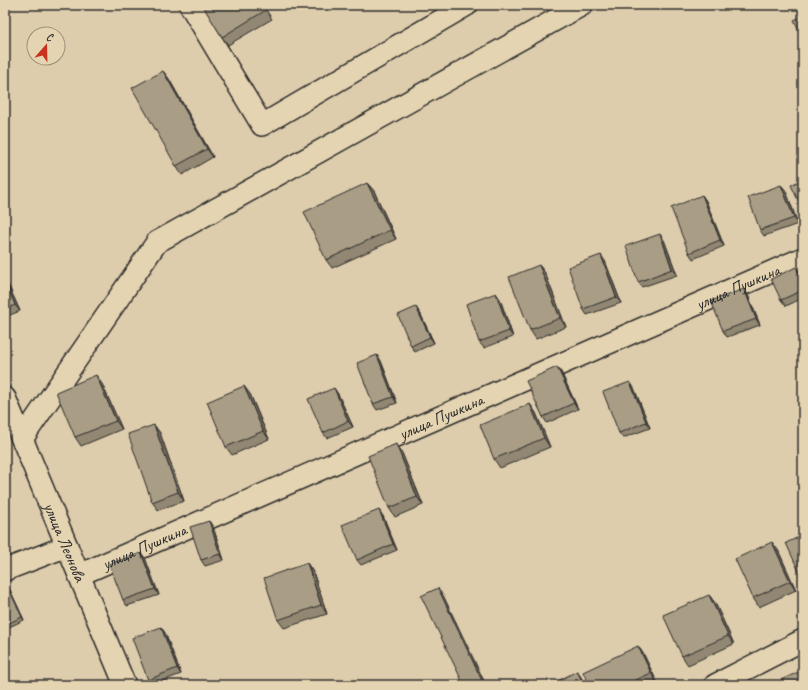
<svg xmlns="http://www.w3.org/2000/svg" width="808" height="690" font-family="Caveat,sans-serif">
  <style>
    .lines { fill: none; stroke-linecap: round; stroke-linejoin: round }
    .minor-casing { stroke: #2b2b2b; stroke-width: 24 }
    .minor { stroke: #e5d4b1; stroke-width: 21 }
    .wall { fill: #918772; stroke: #2b2b2b }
    .shaded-wall { fill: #766e5d; stroke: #2b2b2b }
    .building { fill: #a99d85; stroke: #2b2b2b }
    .labels { text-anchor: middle; stroke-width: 3; stroke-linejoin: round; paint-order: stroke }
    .street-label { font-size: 17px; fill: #2b2b2b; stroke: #e5d4b1 }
  </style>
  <rect width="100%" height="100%" fill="#decdac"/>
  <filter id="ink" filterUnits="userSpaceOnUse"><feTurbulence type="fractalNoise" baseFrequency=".025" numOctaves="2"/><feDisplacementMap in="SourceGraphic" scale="8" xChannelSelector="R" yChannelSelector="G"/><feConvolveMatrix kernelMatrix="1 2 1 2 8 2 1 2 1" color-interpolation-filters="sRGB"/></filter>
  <g filter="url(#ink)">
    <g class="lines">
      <!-- minor casing -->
      <g class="minor-casing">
        <g id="minor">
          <path d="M190,5L262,125L467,5"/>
          <path id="s1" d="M5,398L125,685"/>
          <path d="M22,439L157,242L582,5"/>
          <path d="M5,570L67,546"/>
          <path id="s2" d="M79,575L803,258"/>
          <path d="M715,685L803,640"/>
        </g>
      </g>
      <!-- minor -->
      <use href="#minor" class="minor"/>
    </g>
    <!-- wall -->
    <path class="wall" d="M263,5L272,19L228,45L222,37Z
      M163,71L169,79L213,157L182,175L176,166Z
      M367,183L374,191L396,239L332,268L326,260Z
      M781,185L786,191L798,224L764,236L760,230Z
      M702,195L706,201L724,246L693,259L689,253Z
      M664,240L677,275L642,287L638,282Z
      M605,261L621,303L587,315L583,309Z
      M539,265L545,273L566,327L536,339L530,330Z
      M800,273L803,278V298L786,306L781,300Z
      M5,278L20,311L5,317Z
      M744,289L748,295L760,325L727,337L723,331Z
      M500,299L513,337L484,348L479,342Z
      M420,313L434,343L415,352L411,346Z
      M377,355L381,361L397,403L377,410L373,404Z
      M557,367L561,372L578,409L547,423L543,417Z
      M630,382L634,388L650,428L623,438L619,433Z
      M102,384L122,429L81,446L75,437Z
      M250,394L269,439L232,455L226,447Z
      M338,394L353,427L327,438L323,433Z
      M530,404L536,413L550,447L500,468L494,459Z
      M154,425L160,433L184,501L158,510L152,502Z
      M396,444L402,453L423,505L395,517L389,508Z
      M5,509L10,519L5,521Z
      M383,516L397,550L361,565L357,560Z
      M209,521L213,527L224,560L205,566L201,560Z
      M778,550L796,590L759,607L753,598Z
      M141,553L145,558L159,595L127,606L123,600Z
      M307,563L313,572L327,614L284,628L278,620Z
      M5,588L10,590L24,620L5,629Z
      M709,595L715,603L734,644L688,665L682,656Z
      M161,627L165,633L181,674L152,685L148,680Z
      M638,646L644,655L657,682L650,685H589Z"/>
    <!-- shaded-wall -->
    <path class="shaded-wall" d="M163,71L169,79L213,157L207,149Z
      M367,183L374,191L396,239L390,230Z
      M781,185L786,191L798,224L794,218Z
      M702,195L706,201L724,246L720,240Z
      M660,234L664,240L677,275L672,269Z
      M601,255L605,261L621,303L616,297Z
      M539,265L545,273L566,327L560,318Z
      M796,267L800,273L803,278V281Z
      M5,278L20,311L15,305L5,281Z
      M744,289L748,295L760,325L756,319Z
      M496,293L500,299L513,337L509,331Z
      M416,307L420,313L434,343L430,337Z
      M377,355L381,361L397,403L393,397Z
      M557,367L561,372L578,409L574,403Z
      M96,375L102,384L122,429L116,421Z
      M630,382L634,388L650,428L646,422Z
      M244,386L250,394L269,439L263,431Z
      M334,388L338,394L353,427L348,421Z
      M530,404L536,413L550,447L544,438Z
      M154,425L160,433L184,501L178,492Z
      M396,444L402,453L423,505L417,497Z
      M5,509L10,519L5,512Z
      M379,510L383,516L397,550L393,544Z
      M209,521L213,527L224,560L220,554Z
      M772,542L778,550L796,590L790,581Z
      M141,553L145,558L159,595L155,589Z
      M307,563L313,572L327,614L321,605Z
      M8,587L10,590L24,620L22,617Z
      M438,588L444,597L486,685H484Z
      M709,595L715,603L734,644L728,636Z
      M161,627L165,633L181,674L177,668Z
      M638,646L644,655L657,682L651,673Z
      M577,671L581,677L585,685H584Z"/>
    <!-- building -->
    <path class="building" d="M209,5H263L266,10L222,37L204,8Z
      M803,16V38L794,20Z
      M163,71L207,149L176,166L132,88Z
      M803,179V211L791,185Z
      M367,183L390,230L326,260L304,212Z
      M781,185L794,218L760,230L748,197Z
      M702,195L720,240L689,253L671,208Z
      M660,234L672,269L638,282L626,246Z
      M601,255L616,297L583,309L568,267Z
      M539,265L560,318L530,330L509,277Z
      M796,267L803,281V290L781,300L771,279Z
      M5,281L15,305L5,310Z
      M744,289L756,319L723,331L711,301Z
      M496,293L509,331L479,342L466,304Z
      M416,307L430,337L411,346L398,315Z
      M377,355L393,397L373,404L357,363Z
      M557,367L574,403L543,417L526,381Z
      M96,375L116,421L75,437L56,392Z
      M630,382L646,422L619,433L603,392Z
      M244,386L263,431L226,447L207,402Z
      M334,388L348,421L323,433L308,399Z
      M530,404L544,438L494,459L480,425Z
      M154,425L178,492L152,502L128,434Z
      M396,444L417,497L389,508L368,456Z
      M379,510L393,544L357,560L342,525Z
      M209,521L220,554L201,560L190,527Z
      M803,535V575L801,576L786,543Z
      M772,542L790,581L753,598L735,559Z
      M141,553L155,589L123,600L109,564Z
      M307,563L321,605L278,620L264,578Z
      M8,587L22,617L5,625V588Z
      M438,588L484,685H464L421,596Z
      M709,595L728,636L682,656L663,615Z
      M161,627L177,668L148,680L132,638Z
      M638,646L651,673L625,685H589L583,672Z
      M803,670V685H784L781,680Z
      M577,671L584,685H550Z
      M398,681L400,685H388Z
      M770,682L771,685H764Z"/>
  </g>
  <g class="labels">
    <!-- street labels -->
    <g class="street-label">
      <text dy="6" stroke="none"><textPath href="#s2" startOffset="719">улица Пушкина</textPath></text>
      <text dy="6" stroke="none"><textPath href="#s2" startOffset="395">улица Пушкина</textPath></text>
      <text dy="6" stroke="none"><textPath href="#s1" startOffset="156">улица Леонова</textPath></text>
      <text dy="6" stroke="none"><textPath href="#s2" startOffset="71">улица Пушкина</textPath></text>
    </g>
  </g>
  <!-- margin -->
  <rect width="808" height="690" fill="none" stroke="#e5d4b1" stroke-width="20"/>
  <rect x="10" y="10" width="788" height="670" fill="none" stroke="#2b2b2b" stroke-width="1.5" filter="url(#ink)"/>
  <!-- north arrow -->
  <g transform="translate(46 46) rotate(20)"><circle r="19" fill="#e5d4b1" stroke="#9b907b"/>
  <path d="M0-3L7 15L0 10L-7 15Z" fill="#c8321e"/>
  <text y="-6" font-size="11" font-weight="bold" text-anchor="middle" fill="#2b2b2b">С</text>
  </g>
</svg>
